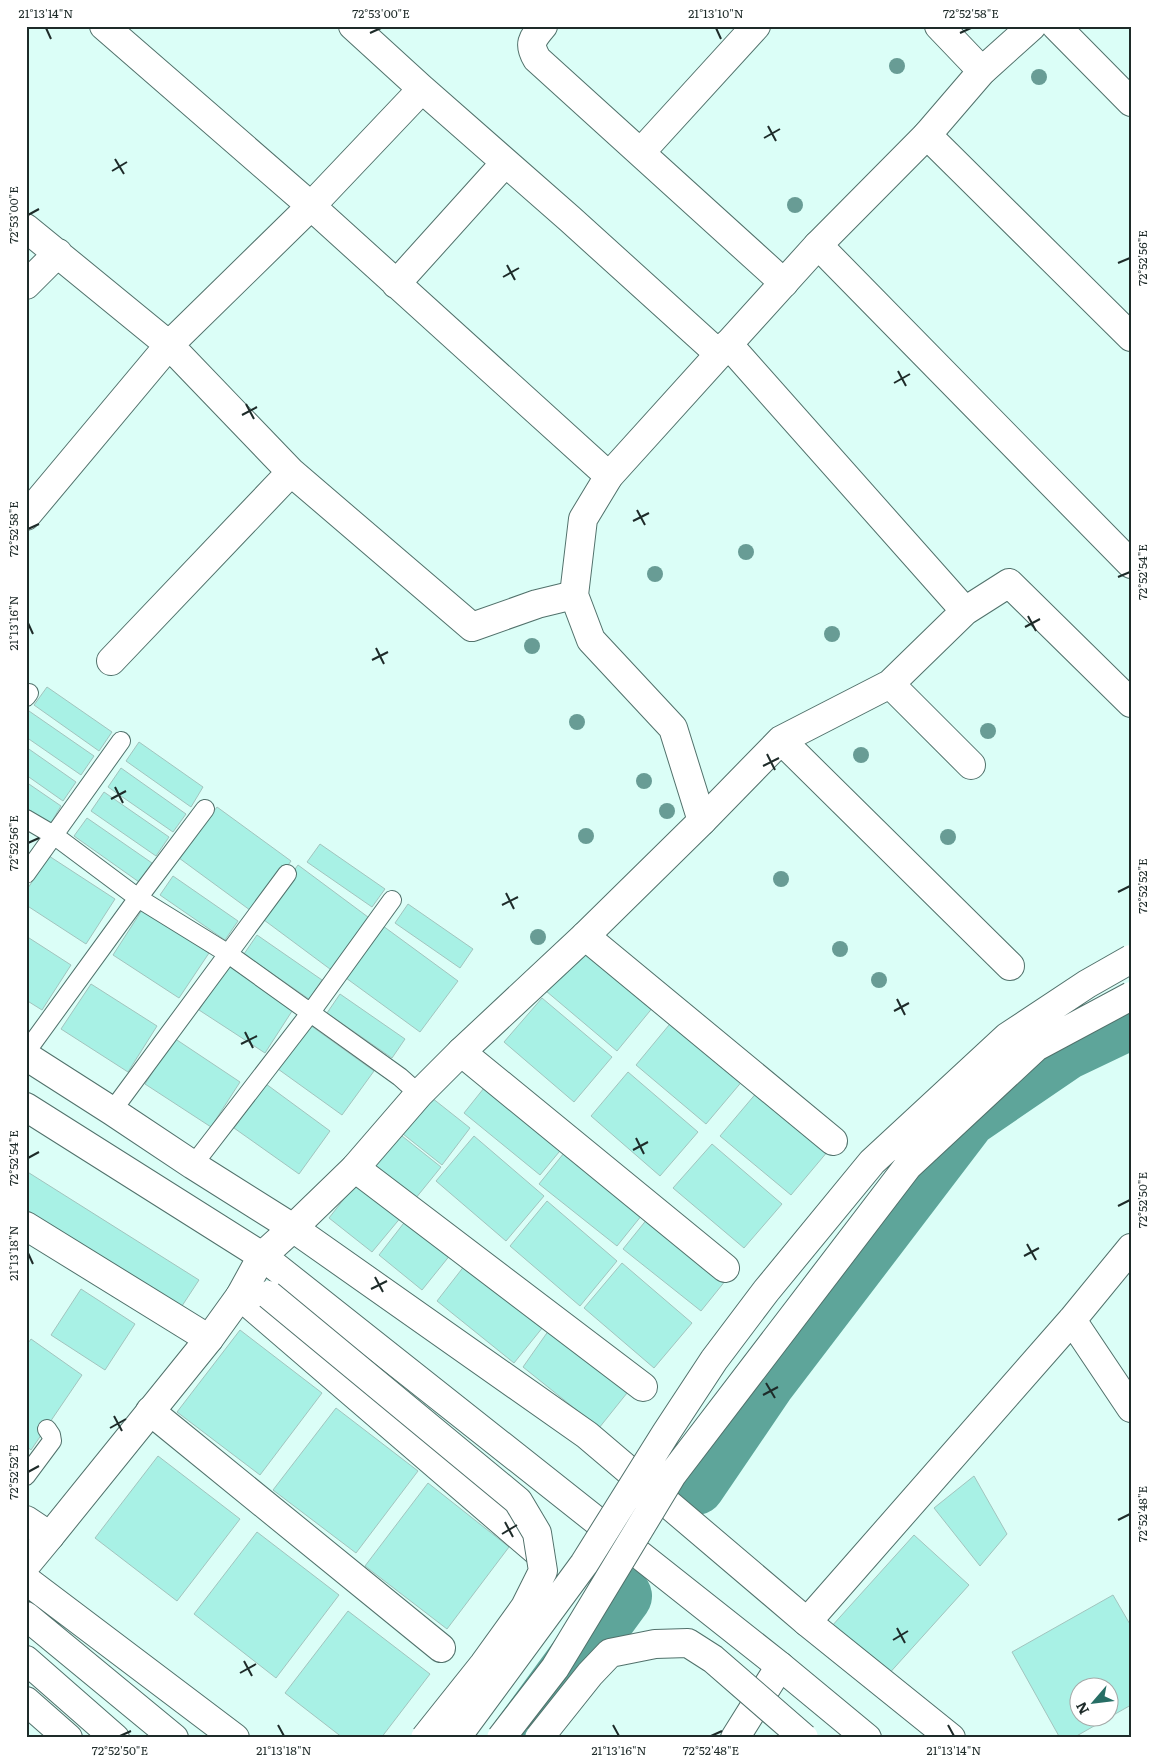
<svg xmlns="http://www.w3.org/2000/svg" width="1157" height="1764" font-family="Literata,serif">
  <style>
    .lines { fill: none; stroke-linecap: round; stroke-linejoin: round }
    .river { stroke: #5ea59a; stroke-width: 58 }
    .building { fill: #a8f1e5; stroke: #a2c4be; fill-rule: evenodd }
    .lane-casing { stroke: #51716b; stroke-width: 20 }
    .street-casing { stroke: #51716b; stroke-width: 30 }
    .secondary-casing { stroke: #51716b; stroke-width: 30 }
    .primary-casing { stroke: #51716b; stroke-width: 30 }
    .lane { stroke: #fff; stroke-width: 18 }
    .street { stroke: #fff; stroke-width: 28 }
    .secondary { stroke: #fff; stroke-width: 28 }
    .primary { stroke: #fff; stroke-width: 28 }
    .secondary-bridge-casing { stroke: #51716b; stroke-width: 30; stroke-linecap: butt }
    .secondary-bridge { stroke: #fff; stroke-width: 28 }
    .tree { fill: #689c95 }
    .ticks { fill: none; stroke: #1e2b29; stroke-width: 2 }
    .neatline { fill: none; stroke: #1e2b29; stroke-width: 2 }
    .ticks-label { font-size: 12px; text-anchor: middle; fill: #1e2b29 }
  </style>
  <rect width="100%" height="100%" fill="#dbfef7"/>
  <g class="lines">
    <!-- river -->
    <path class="river" d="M696,1486L766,1383L968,1118L1066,1051L1131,1020
      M519,1738L623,1596"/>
  </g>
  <!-- building -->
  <path class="building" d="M47,687L112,732L99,751L34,705Z
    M29,711L94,756L81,775L26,737V714Z
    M139,742L203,787L191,807L126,761Z
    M26,747L76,782L63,801L26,775Z
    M121,768L186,814L173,832L108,787Z
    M26,782L61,806L49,826L26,810Z
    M104,792L169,837L156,856L91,811Z
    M217,807L291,861L254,913L179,858Z
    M87,818L152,863L139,882L74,836Z
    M320,844L385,889L372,907L307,862Z
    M49,856L115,899L86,944L26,905V891Z
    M298,865L372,920L334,972L260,917Z
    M173,876L238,921L225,940L160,895Z
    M408,904L473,949L460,968L395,923Z
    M142,910L209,953L179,998L113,955Z
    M383,926L458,981L420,1032L346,978Z
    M257,935L322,980L309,999L244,954Z
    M26,936L71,965L42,1010L26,1000Z
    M584,946L654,1006L617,1051L546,991Z
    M228,964L294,1008L265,1053L199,1010Z
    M91,984L157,1026L128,1072L61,1029Z
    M340,994L405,1039L392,1058L327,1013Z
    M542,998L612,1057L574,1102L504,1042Z
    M674,1019L744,1079L706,1124L636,1065Z
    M310,1025L374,1071L342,1115L278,1069Z
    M174,1038L240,1082L211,1127L145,1084Z
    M628,1072L698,1132L660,1176L591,1116Z
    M488,1083L564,1146L540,1175L464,1113Z
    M266,1084L330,1131L299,1174L234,1128Z
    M758,1091L828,1151L791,1195L720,1136Z
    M427,1094L470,1128L442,1165L398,1130Z
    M397,1132L441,1167L411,1204L368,1169Z
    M474,1136L544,1196L506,1241L436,1181Z
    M712,1144L782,1204L744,1248L673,1188Z
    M568,1148L646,1210L617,1246L539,1184Z
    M26,1171L199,1280L178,1312L26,1217Z
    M358,1181L402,1216L372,1252L329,1218Z
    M547,1201L617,1261L580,1306L510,1246Z
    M652,1213L730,1275L701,1311L623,1249Z
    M407,1219L451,1254L422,1290L379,1255Z
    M622,1263L692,1323L654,1368L584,1308Z
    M465,1265L543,1327L514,1363L437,1301Z
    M81,1289L135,1324L105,1370L51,1335Z
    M240,1330L322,1393L260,1475L177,1412Z
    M549,1330L627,1393L599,1428L523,1367Z
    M31,1339L82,1375L31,1450L26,1446V1346Z
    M336,1408L418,1471L356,1553L273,1490Z
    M158,1456L240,1519L177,1601L95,1538Z
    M974,1476L1007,1534L980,1566L934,1508Z
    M428,1483L509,1547L447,1629L365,1566Z
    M257,1532L339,1595L276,1678L194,1614Z
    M914,1535L969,1585L886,1677L831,1627Z
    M1113,1595L1131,1626V1705L1073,1738H1060L1012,1652ZM1080,1686H1110V1716H1080Z
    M348,1611L430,1674L381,1738H343L285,1693Z"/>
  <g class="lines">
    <!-- lane casing -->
    <g class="lane-casing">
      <path id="lane" d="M26,697L29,693
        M26,819L55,836L138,898L227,953L400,1077L419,1094
        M26,874L121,741
        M26,1052L138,898L205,809
        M112,1111L287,874
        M193,1165L311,1012L392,900
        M26,1476L52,1441L51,1435L47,1429"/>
    </g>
    <!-- street casing -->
    <g class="street-casing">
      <path id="street" d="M104,26L311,206L609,476
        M353,26L422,89
        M543,26C532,39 528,44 537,59L784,283
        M939,26L982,71
        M1056,26L1131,102
        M927,135L1131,337
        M641,152L756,26
        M26,228L169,345L291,472L472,627L537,604L574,595
        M818,245L1131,564
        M396,284L505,163
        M26,285L58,253
        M728,344L965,611
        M26,516L169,345L311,206L422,89L570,219L719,354
        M111,661L291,472
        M890,684L971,765
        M781,740L1010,966
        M702,821L781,740L890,684L965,611L1009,583L1131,703
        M585,936L833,1141
        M461,1052L725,1268
        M355,1168L643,1387
        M26,1226L209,1339
        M240,1296L540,1554
        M1072,1320L1131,1408
        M150,1411L441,1648
        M807,1622L1072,1320L1131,1248
        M735,1738L780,1666"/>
    </g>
    <!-- secondary casing -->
    <g class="secondary-casing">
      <path id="secondary" d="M26,1056L112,1111L193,1165L293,1228L587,1435L807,1622L951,1738
        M26,1107L262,1256L780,1666L867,1738
        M50,1536L209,1339L240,1296L262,1256L293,1228L355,1168L419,1094L461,1052L585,936L702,821L673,728L591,640L574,595L583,519L609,476L818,245L927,135L982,71L1032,26"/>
    </g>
    <!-- primary casing -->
    <g class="primary-casing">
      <path id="primary" d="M26,1520L50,1536L26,1565
        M26,1580L235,1738
        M26,1616L174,1738
        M26,1660L115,1738
        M26,1701L68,1738"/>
    </g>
    <!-- lane -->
    <use href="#lane" class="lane"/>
    <!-- street -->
    <use href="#street" class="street"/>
    <!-- secondary -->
    <use href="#secondary" class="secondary"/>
    <!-- primary -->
    <use href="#primary" class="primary"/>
    <!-- secondary-bridge casing -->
    <g class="secondary-bridge-casing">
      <path id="secondary-bridge" d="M269,1295L518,1501L537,1533L543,1571L525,1607L484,1664L425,1738
        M456,1738L584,1564L666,1433L714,1360L766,1291L872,1162L1007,1037L1087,984L1131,959
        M501,1738L555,1668L672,1475L908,1166L1036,1047L1131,996
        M539,1738L590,1674L610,1653L655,1644L688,1643L713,1659L804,1738"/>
    </g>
    <!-- secondary-bridge -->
    <use href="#secondary-bridge" class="secondary-bridge"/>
  </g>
  <!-- trees -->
  <g class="tree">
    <circle cx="897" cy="66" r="8"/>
    <circle cx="1039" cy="77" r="8"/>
    <circle cx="795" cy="205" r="8"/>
    <circle cx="746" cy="552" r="8"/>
    <circle cx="655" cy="574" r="8"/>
    <circle cx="832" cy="634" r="8"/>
    <circle cx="532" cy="646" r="8"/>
    <circle cx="577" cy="722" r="8"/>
    <circle cx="988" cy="731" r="8"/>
    <circle cx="861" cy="755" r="8"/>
    <circle cx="644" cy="781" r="8"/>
    <circle cx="667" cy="811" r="8"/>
    <circle cx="586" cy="836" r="8"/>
    <circle cx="948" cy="837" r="8"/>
    <circle cx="781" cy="879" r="8"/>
    <circle cx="538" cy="937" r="8"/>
    <circle cx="840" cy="949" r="8"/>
    <circle cx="879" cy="980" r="8"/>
  </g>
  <!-- ticks -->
  <path class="ticks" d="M46,28L51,39M716,28L721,39M370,33L381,28M960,33L971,28M768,126L776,141M764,138L780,129M115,159L124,174M112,171L127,162M28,215L39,209M1118,263L1130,258M507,265L515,280M503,277L519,268M898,371L906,386M894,383L910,374M246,404L254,419M242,415L257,407M637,510L645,525M633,521L649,513M28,529L39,524M1118,577L1130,572M1028,616L1036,631M28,623L33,634M1025,627L1040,619M376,648L384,664M372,660L388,652M767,754L775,770M763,766L779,758M115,787L123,803M111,799L126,791M28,843L39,838M1118,892L1130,886M506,893L514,909M502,905L518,897M897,999L905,1015M894,1011L909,1003M245,1032L253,1048M241,1044L257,1036M636,1138L644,1154M633,1150L648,1142M28,1158L39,1152M1118,1206L1130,1200M1027,1244L1036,1260M28,1253L33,1264M1024,1256L1039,1248M375,1277L383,1292M371,1289L387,1281M766,1383L775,1398M763,1395L778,1387M114,1416L122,1431M110,1428L126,1419M28,1472L39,1466M1118,1520L1130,1514M505,1522L513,1537M502,1534L517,1525M897,1628L905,1643M893,1640L908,1631M244,1661L252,1676M240,1673L256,1664M278,1725L284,1736M613,1725L619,1736M948,1725L954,1736M120,1736L131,1731M711,1736L722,1731"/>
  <!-- border -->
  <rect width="1157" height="1764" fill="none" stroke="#ffffff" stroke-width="55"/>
  <!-- north arrow -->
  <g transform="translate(1094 1702) rotate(242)"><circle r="24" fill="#ffffff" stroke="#a5aaa9"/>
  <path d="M0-4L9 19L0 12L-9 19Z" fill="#276e65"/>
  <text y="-8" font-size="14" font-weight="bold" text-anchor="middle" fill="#1e2b29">N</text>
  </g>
  <rect x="28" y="28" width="1102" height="1708" class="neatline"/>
  <g class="ticks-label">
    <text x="46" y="18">21°13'14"N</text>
    <text x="381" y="18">72°53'00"E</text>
    <text x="716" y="18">21°13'10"N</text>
    <text x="971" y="18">72°52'58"E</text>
    <text transform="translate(14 215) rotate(-90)" y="4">72°53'00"E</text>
    <text transform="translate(1143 258) rotate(-90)" y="4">72°52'56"E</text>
    <text transform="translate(14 529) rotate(-90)" y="4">72°52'58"E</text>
    <text transform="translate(1143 572) rotate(-90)" y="4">72°52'54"E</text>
    <text transform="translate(14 623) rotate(-90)" y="4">21°13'16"N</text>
    <text transform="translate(14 843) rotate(-90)" y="4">72°52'56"E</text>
    <text transform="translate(1143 886) rotate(-90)" y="4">72°52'52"E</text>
    <text transform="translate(14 1158) rotate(-90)" y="4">72°52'54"E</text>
    <text transform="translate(1143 1200) rotate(-90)" y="4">72°52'50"E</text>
    <text transform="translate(14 1253) rotate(-90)" y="4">21°13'18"N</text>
    <text transform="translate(14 1472) rotate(-90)" y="4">72°52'52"E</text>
    <text transform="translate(1143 1514) rotate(-90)" y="4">72°52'48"E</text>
    <text x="120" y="1755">72°52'50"E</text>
    <text x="284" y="1755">21°13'18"N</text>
    <text x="619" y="1755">21°13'16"N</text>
    <text x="711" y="1755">72°52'48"E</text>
    <text x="954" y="1755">21°13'14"N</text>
  </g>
</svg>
